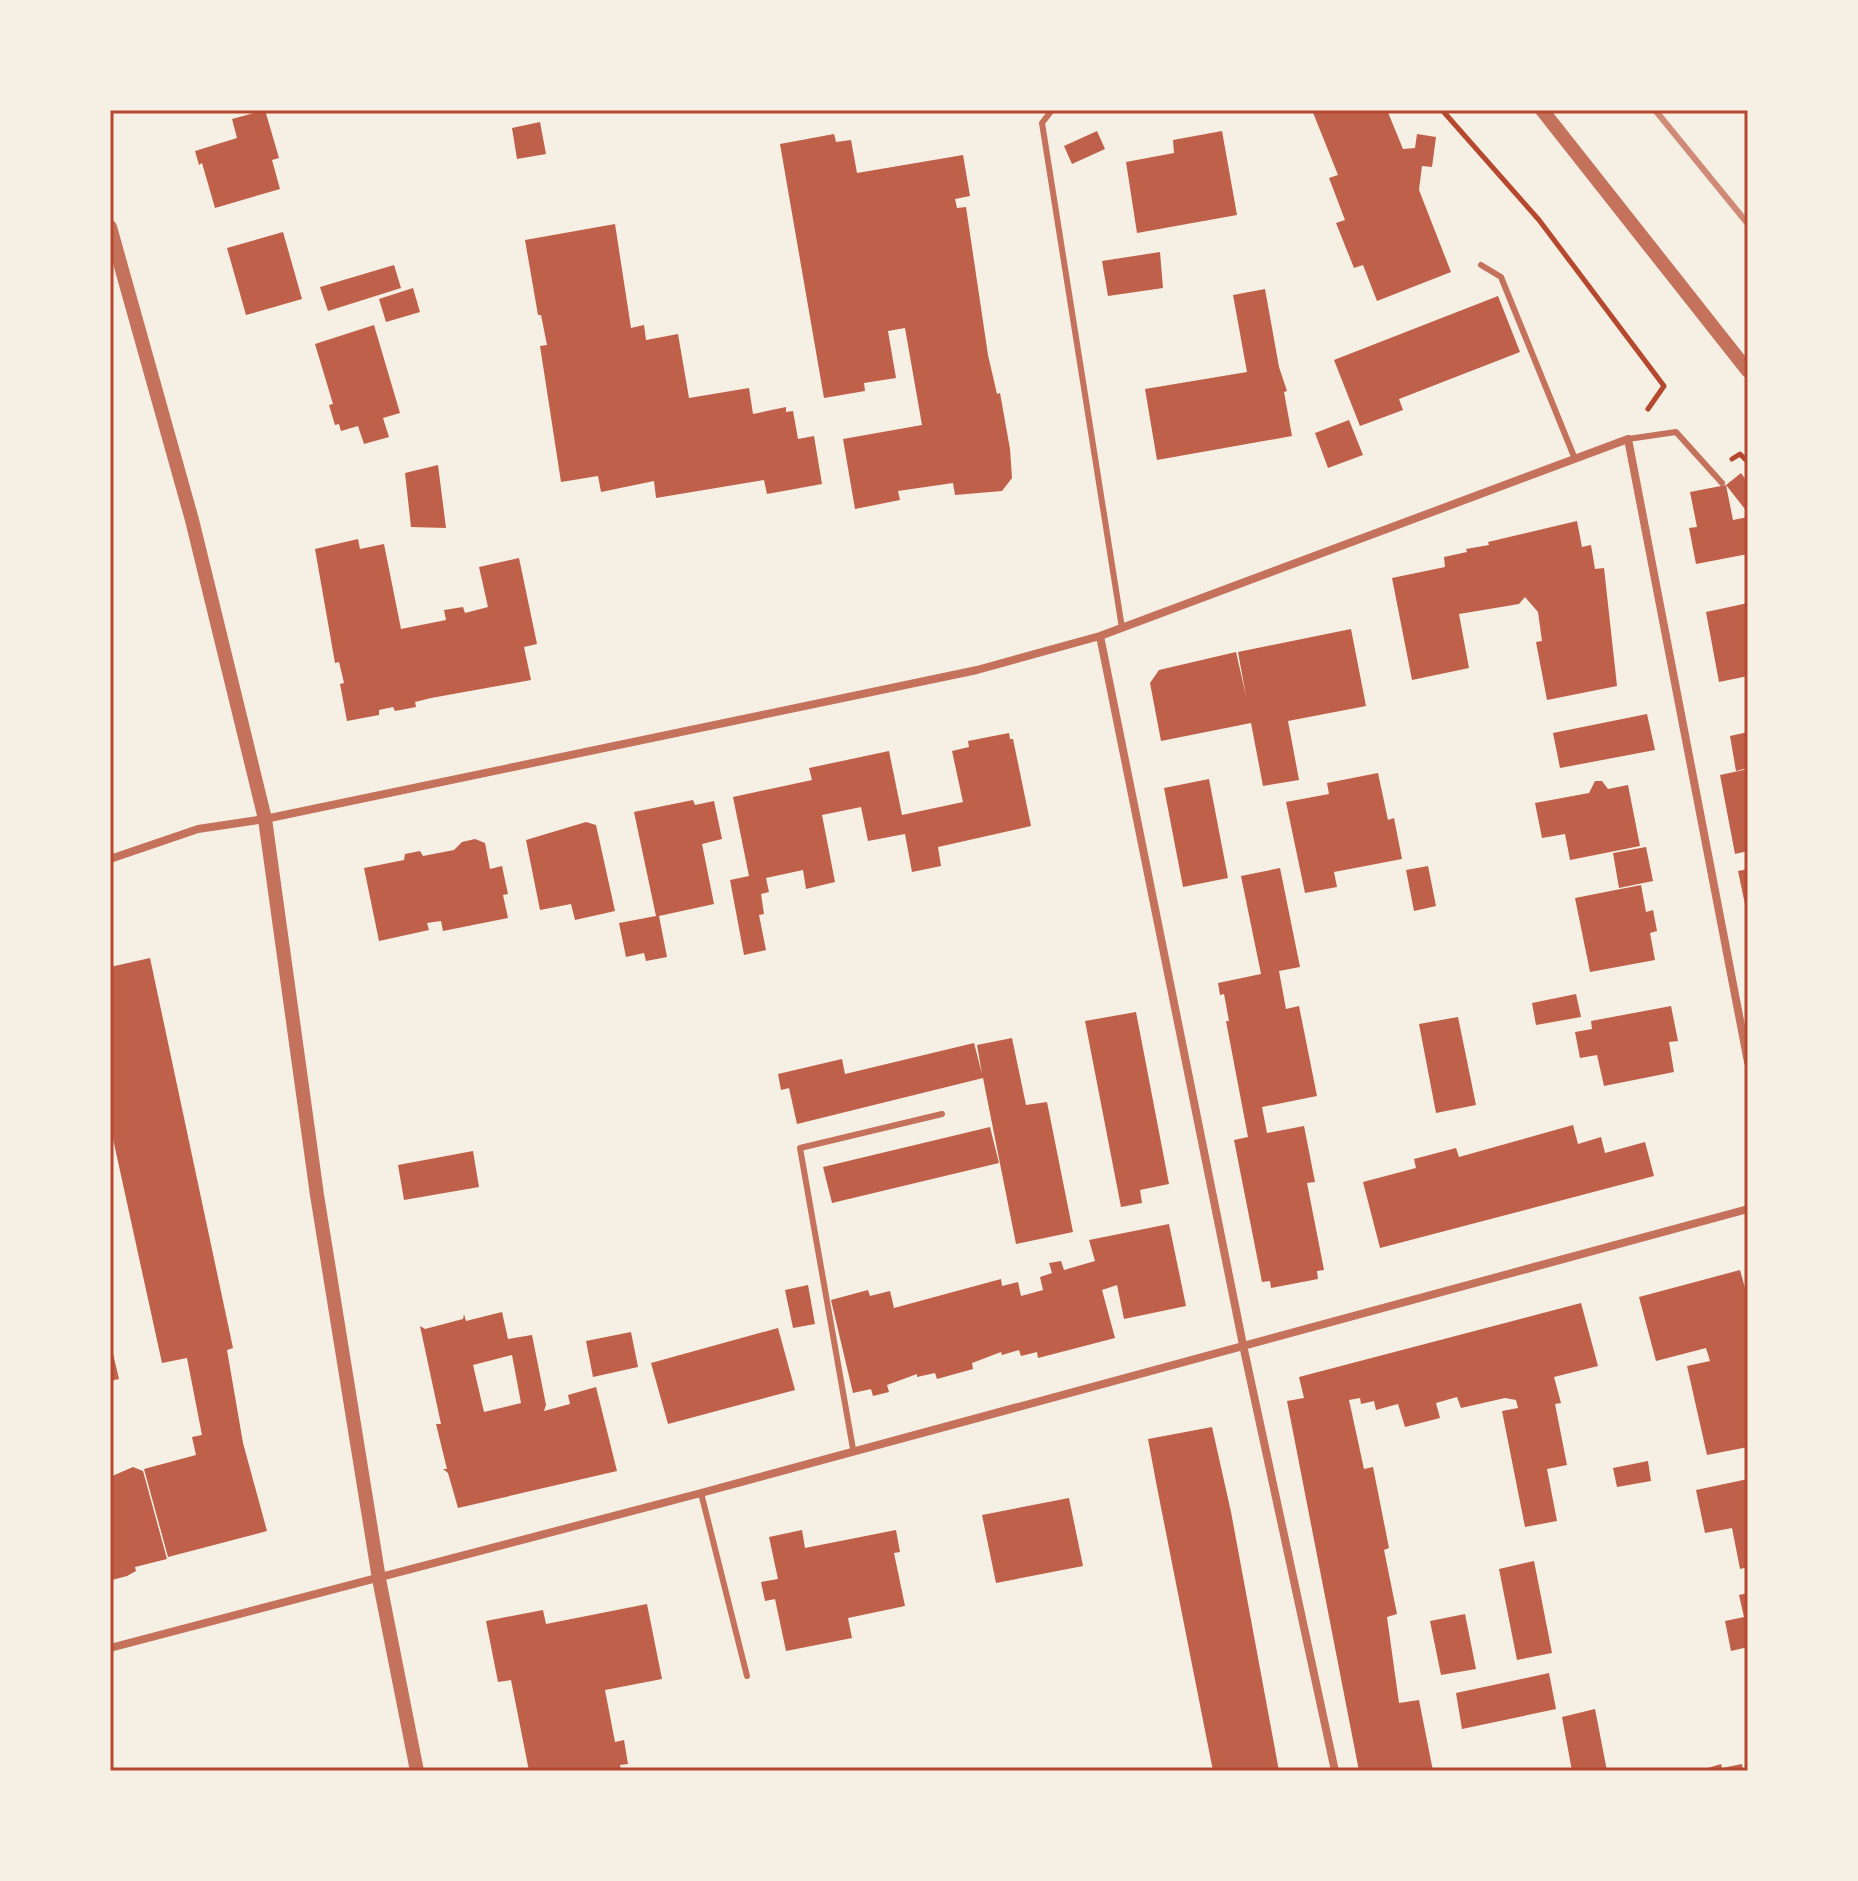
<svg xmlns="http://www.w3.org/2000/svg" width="1858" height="1881" font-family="Figtree,sans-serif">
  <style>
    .building { fill: #bf614a; fill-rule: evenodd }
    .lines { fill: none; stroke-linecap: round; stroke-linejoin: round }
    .path { stroke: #b5482f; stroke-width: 5 }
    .service { stroke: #c5725c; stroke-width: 6 }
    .minor { stroke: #c5725c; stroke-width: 8 }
    .tertiary { stroke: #c5725c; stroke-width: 14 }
    .rail { stroke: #cf8b77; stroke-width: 6 }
    .neatline { fill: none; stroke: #b5482f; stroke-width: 3 }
  </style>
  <rect width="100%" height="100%" fill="#f6efe4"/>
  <!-- building -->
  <path class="building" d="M265,110L279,158L272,160L280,189L215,208L202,163L199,165L195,151L237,138L232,119Z
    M1312,110H1387L1403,149L1415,148L1417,134L1436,137L1432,167L1422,166L1419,190L1451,272L1377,301L1363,265L1354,268L1336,223L1345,220L1329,178L1338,175Z
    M540,122L546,154L517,159L512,128Z
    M1097,131L1105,149L1072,164L1064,146Z
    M1222,131L1237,215L1137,233L1126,162L1174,153L1173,140Z
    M834,134L836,142L851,140L857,173L963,155L970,196L955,199L957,208L966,207L988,355L997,394L1000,393L1010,449L1012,478L1002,491L955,495L953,483L898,491L900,500L855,509L843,439L922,425L905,328L888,331L896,378L864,383L865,391L824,398L780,144Z
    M615,224L631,328L644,325L646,340L678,334L689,398L749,388L753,414L786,407V412L793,411L798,439L814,436L822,484L767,494L764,480L656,498L654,481L601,492L598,476L561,482L540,346L547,345L541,315H538L525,240Z
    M283,232L302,299L246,315L227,248Z
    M1160,252L1163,288L1108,296L1102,261Z
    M394,265L401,288L328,311L320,287Z
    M413,288L420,312L386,322L379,299Z
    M1265,289L1279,367L1287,391L1284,392L1292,436L1157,460L1145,389L1247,372L1233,295Z
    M1498,296L1520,352L1399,399L1403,410L1360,426L1334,360Z
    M374,325L400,413L383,418L389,437L364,444L358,426L341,431L339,424L335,425L329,405L333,404L315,344Z
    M1349,420L1363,455L1328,468L1315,433Z
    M438,465L446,528L411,527L405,473Z
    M1741,473L1748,483V513L1726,485Z
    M1726,485L1733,520L1748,517V554L1696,564L1689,528L1697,527L1690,492Z
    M1577,521L1582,547L1591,545L1595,569L1604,568L1617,686L1547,700L1536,642L1542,641L1538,612L1525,597L1519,604L1459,614L1469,668L1412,680L1392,578L1445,567L1444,557L1467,552L1466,549L1489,545L1488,542Z
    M358,539L360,549L384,544L401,629L446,620L444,610L463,607L465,613L488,607L479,567L519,558L537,644L524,647L531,680L431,698L415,702L416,707L395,711L393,707L379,710V715L347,721L340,684L344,683L339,662L335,663L315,549Z
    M1748,603V676L1719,682L1706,612Z
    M1351,629L1366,706L1288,721L1299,780L1263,786L1251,723L1161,741L1150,683L1159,670L1236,652L1246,696L1238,652Z
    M1647,714L1655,750L1560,768L1553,733Z
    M1748,732V768L1736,771L1730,736Z
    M1009,733L1010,739H1013L1031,826L938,847L941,866L912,872L905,834L868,841L861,807L822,815L835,882L806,889L803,870L766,878L769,892L761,894L764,914L759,915L766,950L744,955L730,880L749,876L733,797L812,780L809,768L889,751L902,815L963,802L952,751L969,747L968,741Z
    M1748,769V851L1735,854L1720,775Z
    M1378,773L1388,820L1394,818L1402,859L1334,872L1337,887L1305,893L1286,802L1329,794L1327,783Z
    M1209,779L1228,878L1183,887L1164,788Z
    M1595,781H1602L1608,789L1628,785L1640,846L1570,860L1565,834L1542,838L1535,803L1589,793Z
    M693,800L695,805L714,801L722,839L702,844L714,904L659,916L667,957L646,961L644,953L626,957L619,923L656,916L634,812Z
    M586,822L596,825L615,911L575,920L571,904L540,910L526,840Z
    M475,839L485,843L490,869L502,866L508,894L503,895L508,918L443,931L441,921L427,923L429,930L379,941L364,868L404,860L405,854L420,851L423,856L454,850L462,842Z
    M1646,847L1653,881L1619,888L1613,853Z
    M1428,866L1436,906L1414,911L1406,870Z
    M1280,868L1300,967L1279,971L1286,1009L1299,1006L1317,1096L1262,1107L1267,1133L1304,1126L1315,1182L1307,1183L1324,1270L1317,1271L1318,1279L1271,1288L1270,1281L1262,1282L1234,1140L1248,1137L1226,1021H1229L1224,994L1220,995L1218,983L1261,974L1241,876Z
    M1748,869V914H1747L1738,871Z
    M1641,885L1646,912L1653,910L1657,931L1650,933L1655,960L1590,972L1575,898Z
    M150,958L233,1348L227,1350L243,1443L267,1531L168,1557L144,1469L196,1455L192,1437L202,1435L187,1358L162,1363L110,1125V967Z
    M1576,994L1581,1017L1536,1025L1532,1003Z
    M1671,1006L1678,1041L1669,1042L1674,1072L1604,1086L1597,1055L1580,1058L1575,1032L1592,1029L1591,1021Z
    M1136,1012L1169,1184L1140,1190L1142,1203L1121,1207L1085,1021Z
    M1458,1017L1476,1105L1436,1113L1419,1024Z
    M1012,1038L1026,1105L1047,1102L1073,1232L1016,1244L983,1078L797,1124L789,1088L781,1090L778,1074L842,1059L845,1074L974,1043L982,1074L977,1045Z
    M1573,1125L1578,1144L1601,1137L1605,1153L1645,1142L1654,1176L1380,1248L1363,1182L1416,1168L1414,1159L1456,1148L1459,1157Z
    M990,1127L999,1163L832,1203L823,1167Z
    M473,1151L479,1187L404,1200L398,1165Z
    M1169,1224L1186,1306L1124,1319L1117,1285L1102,1290L1115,1338L1038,1358L1037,1352L1021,1356L1019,1350L1002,1355L1001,1352L972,1363L973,1369L937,1379L935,1373L917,1377V1374L887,1385L889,1392L873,1396L871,1389L853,1393L831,1300L868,1290L870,1296L890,1291L894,1308L1001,1279L1002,1286L1018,1282L1021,1296L1043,1290L1040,1277L1052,1273L1049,1263L1061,1261L1064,1270L1095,1261L1089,1240Z
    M1740,1270L1748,1299V1447L1707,1455L1687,1366L1710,1361L1706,1348L1656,1361L1639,1297Z
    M808,1285L815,1324L793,1328L785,1290Z
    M1581,1303L1598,1366L1554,1377L1561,1403L1555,1404L1567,1465L1547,1469L1557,1521L1525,1527L1502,1411L1518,1408L1516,1400L1505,1398L1461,1408L1457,1397L1436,1403L1440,1418L1405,1427L1398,1404L1376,1410L1374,1401L1361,1404L1360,1398L1349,1400L1364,1469L1373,1467L1389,1548L1384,1550L1397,1614L1387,1617L1399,1703L1419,1700L1433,1771H1359L1287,1401L1304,1398L1299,1377Z
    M502,1312L508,1339L532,1335L546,1405L544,1411L570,1404L568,1395L596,1387L617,1471L458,1508L448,1473L443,1469H447L436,1424H441L420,1326L425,1329L463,1319L464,1314L466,1321ZM512,1355L521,1403L484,1412L473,1365Z
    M778,1328L795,1390L668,1424L651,1363Z
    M631,1332L638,1367L593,1377L586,1341Z
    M110,1341L119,1379L110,1381Z
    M1212,1427L1231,1512L1279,1771H1213L1156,1482L1148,1439Z
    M1648,1461L1651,1481L1617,1487L1613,1468Z
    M133,1467L143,1471L167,1559L135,1567L136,1571L127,1576L112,1580L110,1477Z
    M1748,1479V1567L1740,1569L1732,1528L1705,1533L1696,1490Z
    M1069,1498L1083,1566L996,1583L982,1515Z
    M802,1530L805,1548L896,1530L900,1552L894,1553L905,1606L848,1618L852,1638L786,1651L775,1599L765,1601L761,1582L778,1579L769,1537Z
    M1534,1561L1552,1653L1517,1660L1499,1569Z
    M1748,1593V1647L1731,1651L1725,1621L1744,1617L1739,1595Z
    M647,1604L662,1679L605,1690L615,1742L624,1740L628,1764L620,1765L621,1771H529L511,1680L498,1682L486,1621L543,1610L546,1624Z
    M1465,1614L1476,1669L1441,1675L1430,1621Z
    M1549,1673L1556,1709L1462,1729L1456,1693Z
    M1595,1709L1607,1771H1572L1562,1717Z
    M1721,1764L1722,1768L1742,1764L1743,1771H1698Z"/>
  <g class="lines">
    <!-- path -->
    <path class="path" d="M1442,110L1539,220L1664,386L1648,409
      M1732,459L1740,454L1748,462"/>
    <!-- service -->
    <path class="service" d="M1052,110L1042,123L1122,628
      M1481,265L1501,277L1575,459
      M1628,439L1676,432L1722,483
      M853,1449L800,1148L942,1114
      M701,1493L747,1676"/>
    <!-- minor -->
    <path class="minor" d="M1100,636L1243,1345L1335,1771
      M110,859L198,829L265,819L977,670L1100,636L1628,439L1748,1062
      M110,1648L701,1493L1748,1209"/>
    <!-- tertiary -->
    <path class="tertiary" d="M1542,110L1748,371
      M110,227L192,520L265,819L317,1195L379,1579L417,1771"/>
    <!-- rail -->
    <path class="rail" d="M1655,110L1748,224"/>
  </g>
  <!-- border -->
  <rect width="1858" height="1881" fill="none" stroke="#f6efe4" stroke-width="224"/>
  <rect x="112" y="112" width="1634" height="1657" class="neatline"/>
</svg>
